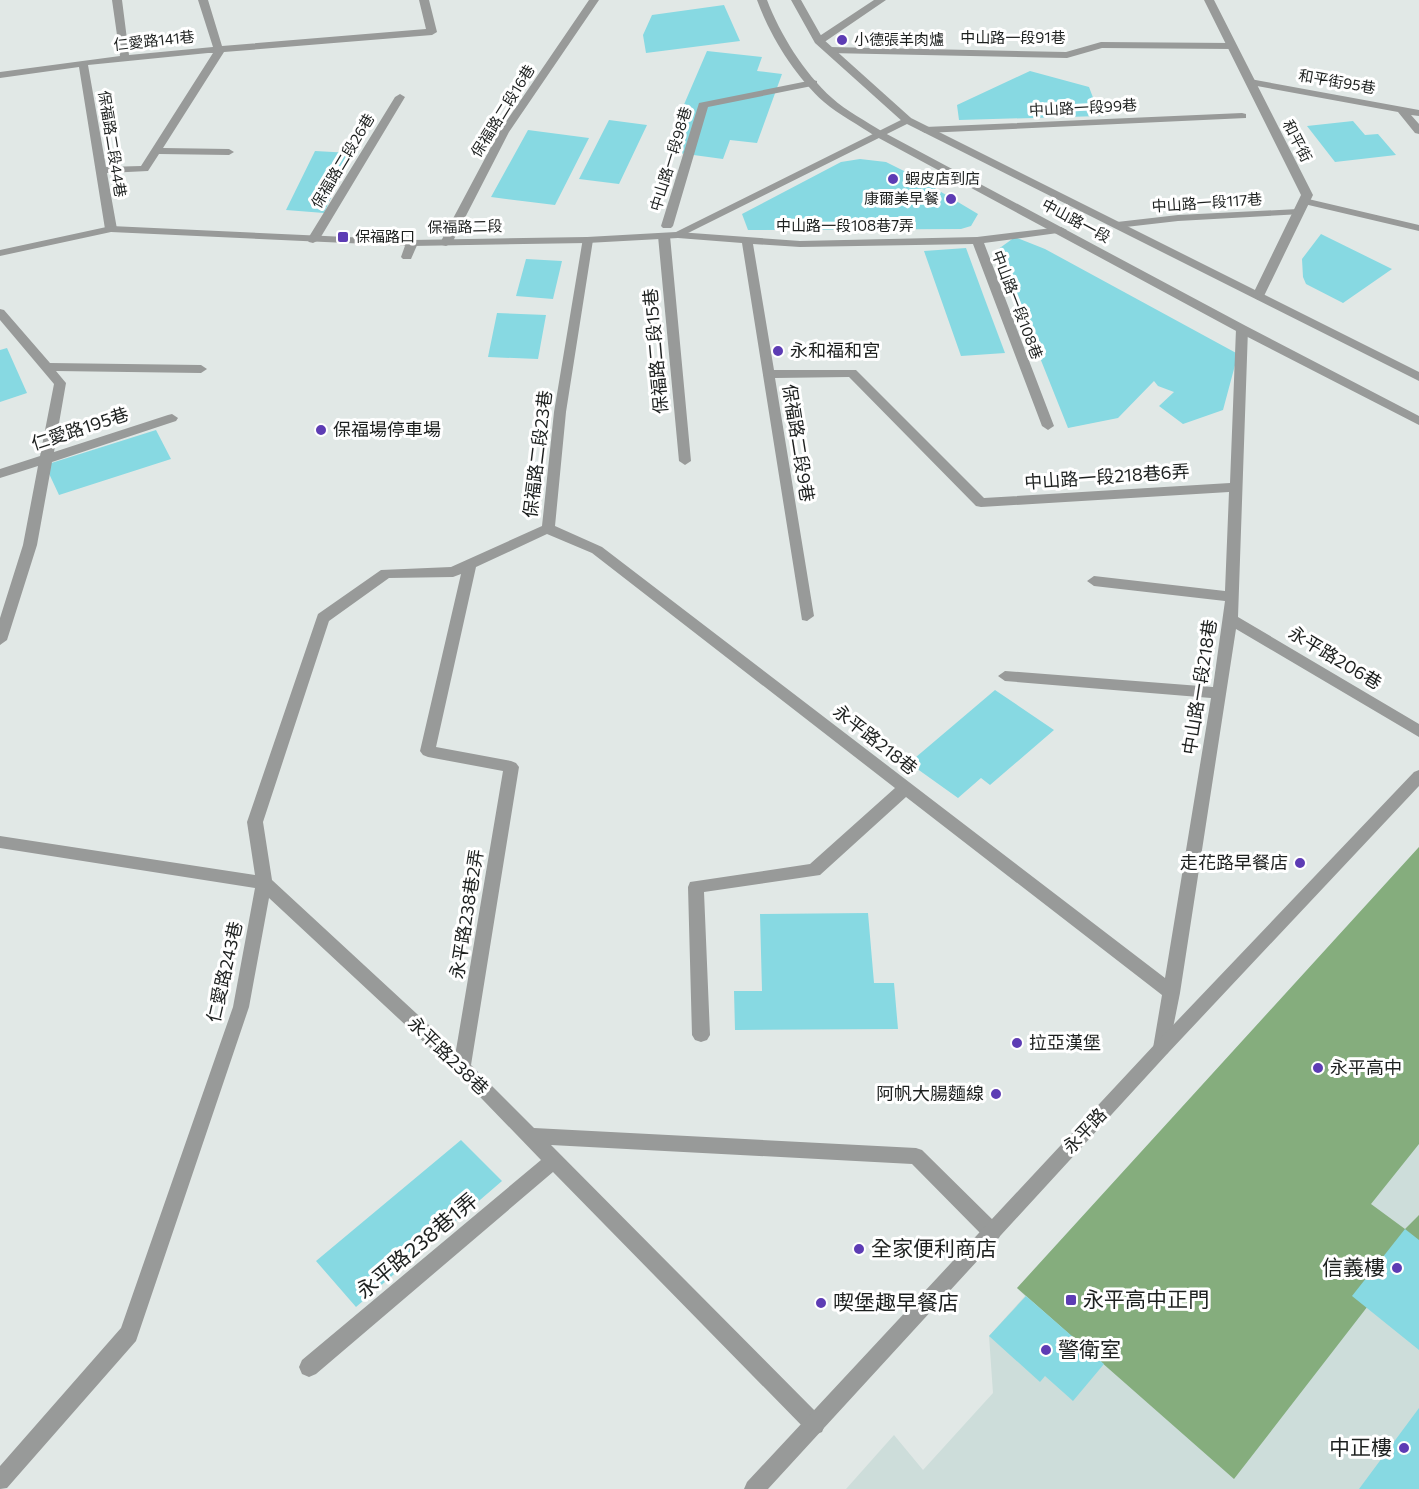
<svg xmlns="http://www.w3.org/2000/svg" width="1419" height="1489" font-family="Commissioner,'Noto Sans TC',sans-serif">
  <style>
    .built { fill: #cdddda }
    .forest { fill: #85ad7d }
    .building { fill: #87d9e2 }
    .lines { fill: none; stroke-linecap: round; stroke-linejoin: round }
    .service { fill: #989a99; fill-rule: evenodd }
    .minor { fill: #989a99; fill-rule: evenodd }
    .tertiary { fill: #989a99; fill-rule: evenodd }
    .poi-dot { fill: #5d3cb4; stroke: #fff; stroke-width: 2 }
    .labels { text-anchor: middle; stroke-width: 6; stroke-linejoin: round; paint-order: stroke }
    .far-street-label { font-size: 15px; fill: #1d201f; stroke: #fff }
    .far-poi-label { font-size: 15px; fill: #1d201f; stroke: #fff; text-anchor: start }
    .street-label { font-size: 18px; fill: #1d201f; stroke: #fff }
    .poi-label { font-size: 18px; fill: #1d201f; stroke: #fff; text-anchor: start }
    .near-street-label { font-size: 21px; fill: #1d201f; stroke: #fff }
    .near-poi-label { font-size: 21px; fill: #1d201f; stroke: #fff; text-anchor: start }
  </style>
  <rect width="100%" height="100%" fill="#e1e8e6"/>
  <!-- built -->
  <path class="built" d="M1419,847V1489H846L894,1435L923,1470L993,1393L989,1336L1025,1296L1017,1288Z"/>
  <!-- forest -->
  <path class="forest" d="M1419,847V1144L1371,1204L1405,1229L1419,1215V1240L1234,1479L1017,1288Z"/>
  <!-- building -->
  <path class="building" d="M724,5L740,41L646,53L643,35L652,15Z
    M707,51L762,57L757,71L782,74L757,143L730,140L723,159L664,151Z
    M1030,71L1089,87L1100,116L959,120L957,105Z
    M609,120L647,125L619,184L579,179Z
    M1353,121L1365,135L1378,134L1396,155L1335,162L1307,126Z
    M528,130L589,138L555,205L491,197Z
    M315,151L351,153L324,213L286,210Z
    M860,159L886,162L916,177L978,214L971,226L961,229L748,230L742,214L841,162Z
    M1321,234L1392,269L1343,303L1306,284L1303,277L1302,259Z
    M1015,237L1045,249L1238,354L1223,410L1183,424L1159,406L1174,392L1158,386L1154,381L1118,418L1068,428L997,250Z
    M966,248L984,297L1005,353L961,356L924,251Z
    M526,259L562,261L553,299L516,296Z
    M497,313L546,315L538,359L488,357Z
    M7,348L27,393L0,402V350Z
    M156,430L171,459L59,495L45,465Z
    M995,690L1054,730L990,785L981,778L958,798L909,763Z
    M868,913L874,983H894L898,1029L735,1030L734,991H762L760,914Z
    M461,1140L502,1181L356,1307L316,1261Z
    M1405,1229L1419,1240V1350L1352,1296Z
    M1026,1296L1104,1364L1073,1401L1045,1376L1040,1382L989,1336Z
    M1419,1408V1489H1359Z"/>
  <g class="lines">
    <!-- service -->
    <path class="service" d="M112,0H122L129,55L213,47L198,0H208L222,46L426,29L419,0H429L437,32L432,35L224,52L163,148L229,149L234,152L229,155L159,154L148,171L107,173L117,229L111,232L105,229L79,67L0,78V72L120,56ZM208,53H213L141,166L106,167L88,65Z
      M589,0H599L509,132L452,243L446,246L442,245L440,243L499,132Z
      M1101,42L1232,43L1237,46L1232,49L1102,48L1067,58L829,53L824,50L829,47L1066,52Z
      M1250,79L1419,110V116L1411,115L1419,124V134L1415,133L1398,112L1246,84V80Z
      M813,80L817,81V85L708,107L673,226L671,228H663L661,226L699,103Z
      M400,94L405,97L319,240L313,243L309,242L307,240L395,97Z
      M1242,113L1246,114V118L925,133L920,130L925,127Z
      M1304,198L1419,225V231L1300,203V199Z
      M1298,209L1302,210V214L1178,221L1117,228L1111,225L1117,222L1178,215Z
      M1061,227L1067,230L1065,232L984,243L1054,426L1048,430L1042,426L973,244L800,247L753,244L774,370H856L984,498L1230,483L1236,329L1242,325L1248,329L1238,617L1419,724V737L1236,629L1180,993L1168,1053L1162,1056L1156,1053L1153,1048L1162,995L906,797L820,875L704,892L710,1035L707,1040L701,1042L695,1040L692,1035L688,887L690,882L810,864L895,788L592,553L547,534L476,567L436,747L511,761L516,763L519,767L471,1065L534,1128L916,1148L922,1150L999,1226L1001,1232L999,1238L992,1241L985,1238L912,1164L551,1145L822,1418L825,1425L822,1432L815,1435L808,1432L553,1172L316,1374L309,1377L302,1374L299,1367L302,1360L541,1160L456,1072L269,898L249,1007L136,1341L7,1488L0,1489V1466L121,1328L233,1007L255,888L0,848V836L255,875L247,822L318,614L381,570L451,567L542,526L554,412L583,238L587,237L593,240L566,412L555,526L602,547L1165,978L1211,698L1005,681L998,676L1005,671L1213,687L1225,601L1094,586L1087,581L1094,576L1225,591L1229,492L981,507L976,506L849,377L775,378L814,616L807,621L802,620L742,243L678,238L672,235L678,232L800,241L977,237ZM461,574L420,751L423,755L428,757L503,771L456,1050L272,880L263,822L329,621L389,578L453,577Z
      M664,233L670,236L691,461L685,465L679,461L658,236Z
      M412,240L418,243L411,259H403L401,257L406,243Z
      M0,309L4,310L50,363L201,365L207,369L201,373L56,371L66,383L54,452L168,415L172,414L178,418L176,421L52,462L37,545L7,640L0,645V618L23,545L38,466L0,478V469L40,456L54,384L0,320Z"/>
    <!-- minor -->
    <path class="minor" d="M874,0H886L823,43H815V39Z
      M1204,0H1214L1313,195L1264,296L1258,300L1252,296L1301,195Z
      M907,117L911,118V122L678,238L587,243L412,246L111,232L0,256V250L111,226L412,240L587,237L676,232Z
      M1419,770V786L1168,1053L768,1489H744L747,1482L1156,1043L1414,772Z"/>
    <!-- tertiary -->
    <path class="tertiary" d="M757,0H767C780,34 804,73 832,98C846,111 866,121 883,132L1246,326L1419,416V425L1238,332L875,136C859,125 839,115 824,102C795,76 770,36 757,0Z
      M791,0H801L823,39L911,118L1419,372V381L903,122L815,43Z"/>
  </g>
  <!-- markers -->
  <g class="poi-dot">
    <circle cx="842" cy="40" r="6"/>
    <circle cx="893" cy="179" r="6"/>
    <circle cx="951" cy="199" r="6"/>
    <rect x="337" y="231" width="12" height="12" rx="3"/>
    <circle cx="778" cy="351" r="6"/>
    <circle cx="321" cy="430" r="6"/>
    <circle cx="1300" cy="863" r="6"/>
    <circle cx="1017" cy="1043" r="6"/>
    <circle cx="1318" cy="1068" r="6"/>
    <circle cx="996" cy="1094" r="6"/>
    <circle cx="859" cy="1249" r="6"/>
    <circle cx="1397" cy="1268" r="6"/>
    <rect x="1065" y="1294" width="12" height="12" rx="3"/>
    <circle cx="821" cy="1303" r="6"/>
    <circle cx="1046" cy="1350" r="6"/>
    <circle cx="1404" cy="1448" r="6"/>
  </g>
  <g class="labels">
    <!-- far-street labels -->
    <g class="far-street-label">
      <text x="1013" y="43">中山路一段91巷</text>
      <text transform="translate(154 41) rotate(-6)" y="5">仁愛路141巷</text>
      <text transform="translate(1337 82) rotate(10)" y="5">和平街95巷</text>
      <text transform="translate(1083 108) rotate(-3)" y="5">中山路一段99巷</text>
      <text transform="translate(503 111) rotate(-58)" y="5">保福路二段16巷</text>
      <text transform="translate(1297 141) rotate(63)" y="5">和平街</text>
      <text transform="translate(112 144) rotate(81)" y="5">保福路二段44巷</text>
      <text transform="translate(671 159) rotate(-73)" y="5">中山路一段98巷</text>
      <text transform="translate(343 161) rotate(-59)" y="5">保福路二段26巷</text>
      <text transform="translate(1207 203) rotate(-4)" y="5">中山路一段117巷</text>
      <text transform="translate(1076 221) rotate(28)" y="5">中山路一段</text>
      <text x="845" y="231">中山路一段108巷7弄</text>
      <text transform="translate(465 227) rotate(-1)" y="5">保福路二段</text>
      <text transform="translate(1017 305) rotate(69)" y="5">中山路一段108巷</text>
    </g>
    <!-- far-poi labels -->
    <g class="far-poi-label">
      <text x="854" y="45">小德張羊肉爐</text>
      <text x="905" y="184">蝦皮店到店</text>
      <text x="939" y="204" text-anchor="end">康爾美早餐</text>
      <text x="355" y="242">保福路口</text>
    </g>
    <!-- street labels -->
    <g class="street-label">
      <text transform="translate(656 351) rotate(-95)" y="6">保福路二段15巷</text>
      <text transform="translate(80 429) rotate(-18)" y="6">仁愛路195巷</text>
      <text transform="translate(798 443) rotate(81)" y="6">保福路二段9巷</text>
      <text transform="translate(538 454) rotate(-83)" y="6">保福路二段23巷</text>
      <text transform="translate(1107 477) rotate(-4)" y="6">中山路一段218巷6弄</text>
      <text transform="translate(1335 658) rotate(31)" y="6">永平路206巷</text>
      <text transform="translate(1200 687) rotate(-81)" y="6">中山路一段218巷</text>
      <text transform="translate(875 740) rotate(38)" y="6">永平路218巷</text>
      <text transform="translate(467 914) rotate(-81)" y="6">永平路238巷2弄</text>
      <text transform="translate(225 972) rotate(-77)" y="6">仁愛路243巷</text>
      <text transform="translate(448 1056) rotate(44)" y="6">永平路238巷</text>
      <text transform="translate(1085 1131) rotate(-47)" y="6">永平路</text>
    </g>
    <!-- poi labels -->
    <g class="poi-label">
      <text x="790" y="357">永和福和宮</text>
      <text x="333" y="436">保福場停車場</text>
      <text x="1288" y="869" text-anchor="end">走花路早餐店</text>
      <text x="1029" y="1049">拉亞漢堡</text>
      <text x="1330" y="1074">永平高中</text>
      <text x="984" y="1100" text-anchor="end">阿帆大腸麵線</text>
    </g>
    <!-- near-street labels -->
    <g class="near-street-label">
      <text transform="translate(417 1246) rotate(-40)" y="7">永平路238巷1弄</text>
    </g>
    <!-- near-poi labels -->
    <g class="near-poi-label">
      <text x="871" y="1256">全家便利商店</text>
      <text x="1385" y="1275" text-anchor="end">信義樓</text>
      <text x="1083" y="1307">永平高中正門</text>
      <text x="833" y="1310">喫堡趣早餐店</text>
      <text x="1058" y="1357">警衛室</text>
      <text x="1392" y="1455" text-anchor="end">中正樓</text>
    </g>
  </g>
</svg>
